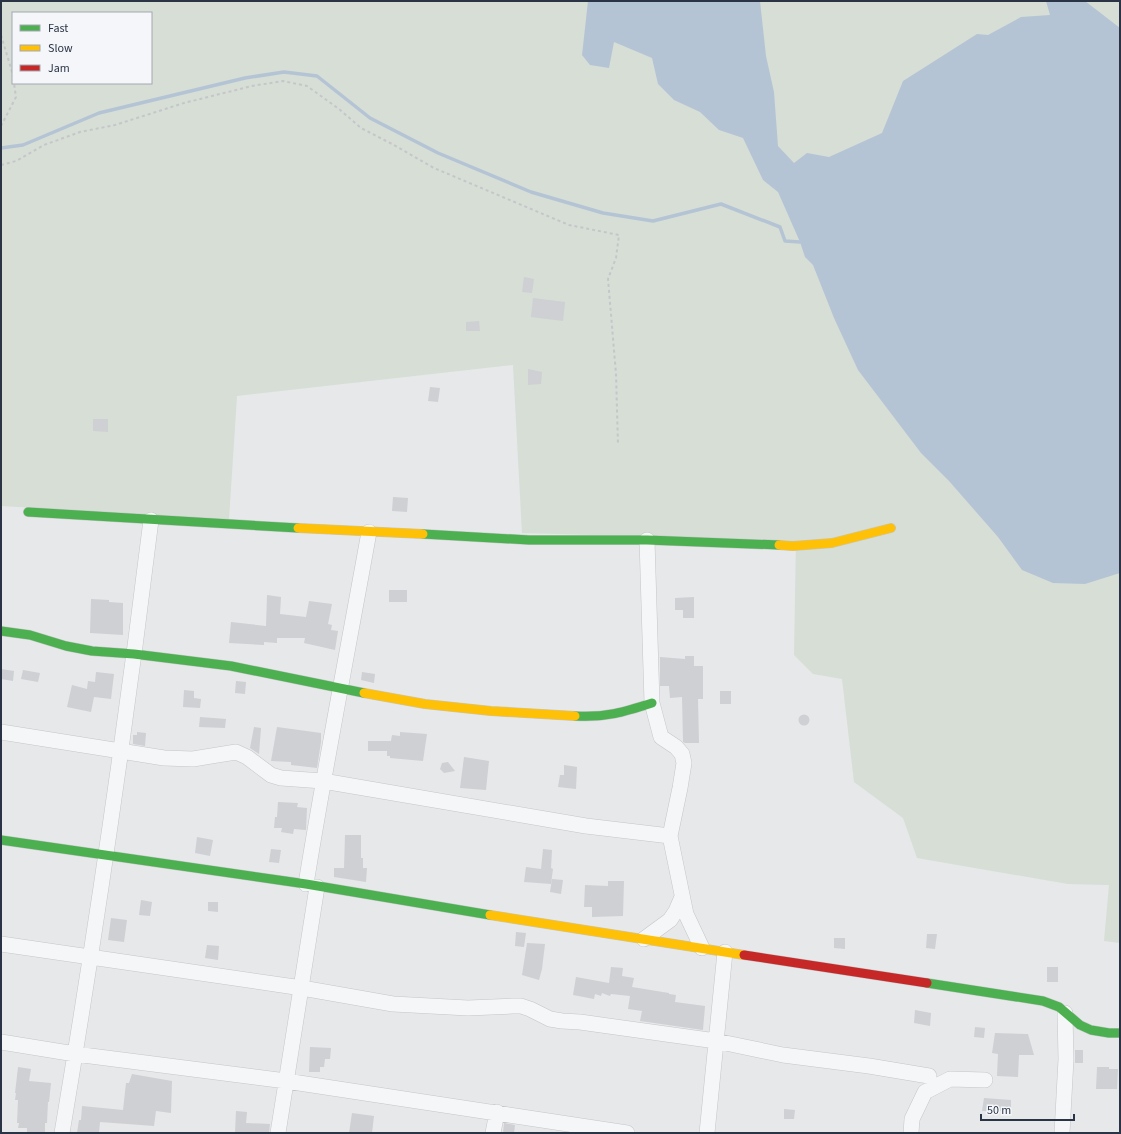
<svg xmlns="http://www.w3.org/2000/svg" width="1121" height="1134" font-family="'Source Sans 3',sans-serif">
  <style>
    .green { fill: #d6ded6; fill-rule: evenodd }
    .water { fill: #b4c4d5 }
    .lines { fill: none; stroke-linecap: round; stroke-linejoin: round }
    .stream { stroke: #b4c4d5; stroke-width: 3.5 }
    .building { fill: #ced0d3 }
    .street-casing { stroke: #c4c6c8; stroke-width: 16 }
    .fast-casing { stroke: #c4c6c8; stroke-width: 10 }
    .slow-casing { stroke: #c4c6c8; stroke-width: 10 }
    .jam-casing { stroke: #c4c6c8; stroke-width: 10 }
    .path { stroke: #c5c6ca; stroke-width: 2; stroke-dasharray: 3 3; stroke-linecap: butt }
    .street { stroke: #f5f6f7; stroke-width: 15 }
    .fast { stroke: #4caf50; stroke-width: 9 }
    .slow { stroke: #ffc107; stroke-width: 9 }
    .jam { stroke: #c62828; stroke-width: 9 }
  </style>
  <rect width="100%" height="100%" fill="#e6e8ea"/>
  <!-- green -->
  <path class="green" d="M1,1H1120V943L1104,941L1109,885L1068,884L917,858L903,818L854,782L842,679L813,674L794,655L796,541L522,533L513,365L237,396L229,519L1,506ZM13,13H151V83H13Z"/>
  <!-- water -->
  <path class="water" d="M588,1H760L766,56L774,92L778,146L794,163L807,153L829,157L882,133L903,81L977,34L988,35L1021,17L1050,15L1046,1H1085L1120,28V573L1085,584L1053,583L1022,570L998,537L949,481L921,453L858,370L834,318L813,265L805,257L800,242L778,192L763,180L743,138L719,130L700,112L674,100L658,84L652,58L614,42L609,68L590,65L582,55Z"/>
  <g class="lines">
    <!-- stream -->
    <path class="stream" d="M1,148L23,145L99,113L245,78L284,72L317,76L370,118L438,153L531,192L603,213L653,221L721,204L780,227L785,241L800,242"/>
  </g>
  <!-- building -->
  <path class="building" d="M524,277L534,279L532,293L522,292Z
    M533,298L565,302L563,321L531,317Z
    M479,321L480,331H466V322Z
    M528,369L542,372L541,384L528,385Z
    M430,387L440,388L438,402L428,401Z
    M93,419H108V432L93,431Z
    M393,497L408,498L407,512L392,511Z
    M389,590H407V602H389Z
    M267,595L281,597L280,614L306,617L309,601L332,604L328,624L332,625L331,630L338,631L335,650L304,643L305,638H277V643L264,642V645L229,643L231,622L266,626Z
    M694,597V618H683V610H675V598Z
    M91,599L109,600V602L123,603V635L90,633Z
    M685,656H694V666H703V699H698L699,743H685L683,742L682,697L670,698L669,686H660V657L685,659Z
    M1,669L14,671L13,681L1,679Z
    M23,670L40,673L38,682L21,679Z
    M96,672L114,674L111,699L94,697L91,712L67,707L72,685L87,689L88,681L95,682Z
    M362,672L375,674L374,683L361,680Z
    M236,681L246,682L245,694L235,693Z
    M184,690L194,691V698L201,699L200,708L183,707Z
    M720,691H731V704H720Z
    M798.5 720a5.5 5.5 0 1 1 11 0a5.5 5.5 0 1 1-11 0Z
    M200,717L226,719L225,728L199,727Z
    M254,727L261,728L259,754L250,748Z
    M277,727L321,733V742L317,768L291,765V762L271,761Z
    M137,732L146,733L145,746L133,744V735H137Z
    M400,732L427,734L423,761L390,758V756H387V751H368V741H391L392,735L400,736Z
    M464,757L489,761L486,790L460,788Z
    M448,762L455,771L444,773L440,769L442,763Z
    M564,765L577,767L576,789L558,787L560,775H564Z
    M278,802L298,803L297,807L307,808L306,830L294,829L293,834L281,832L282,828H274L275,817H277Z
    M345,835H361V858H363V868H367L366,882L334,877V868H344Z
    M197,837L213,840L210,856L195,853Z
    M271,849L281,850L279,863L269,862Z
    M543,849L552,850L551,868L553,869L551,884L524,882L526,867L541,869Z
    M552,879L563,880L561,894L550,892Z
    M608,881H624L623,916L592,917V907H584L585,885L608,886Z
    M141,900L152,902L150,916L139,915Z
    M208,902H218V912L208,911Z
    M111,918L127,920L124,942L108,940Z
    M516,932L526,933L524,947L515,946Z
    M927,934H937L935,949L926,948Z
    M834,938H845V949L834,948Z
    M527,943L545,944L542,969L539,980L522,975Z
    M207,945L219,946L218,960L205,958Z
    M611,967L623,968L622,976L634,978L632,987L669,993V994L676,995L675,1002L705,1006L703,1030L640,1021L642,1011L628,1009L630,996L611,994L610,996L602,993L601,996L595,994L594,999L573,995L576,977L609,983Z
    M1047,967H1058V982H1047Z
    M915,1010L931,1013L930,1026L914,1023Z
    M975,1027L985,1028L984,1038L974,1037Z
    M995,1033L1028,1034L1034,1055H1019L1018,1077L997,1076L998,1054L992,1053Z
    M310,1047L331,1048L330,1059H325L324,1067H320V1072H309Z
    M1075,1050H1083V1063H1075Z
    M18,1067L31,1069L29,1081L51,1083L49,1102H48L47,1123H45V1133H27V1128H18L19,1123H17L18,1100H15L16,1093H15Z
    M1097,1067H1109V1069H1118L1117,1089H1096Z
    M132,1074L172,1081L171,1113L156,1111L154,1126L100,1122L99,1133H77L79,1120H81L82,1106L123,1110L126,1083H129Z
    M984,1098L1011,1100V1111H982Z
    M784,1109L795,1110L794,1119H784Z
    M236,1111L247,1112L246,1123L270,1124L269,1133H235Z
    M352,1113L374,1116L372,1133H349Z
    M504,1123L515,1125L514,1133H503Z"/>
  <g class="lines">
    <!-- street casing -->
    <g class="street-casing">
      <path id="street" d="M647,540L652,703L661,737L676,747L682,754L684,763L680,788L670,836L686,914L702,948
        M1,732L164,758L193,759L236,752L247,757L271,775L281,778L323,781L586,826L670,836
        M306,884C325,766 348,649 369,532
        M644,939L670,920L676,911L682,897
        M1,944L302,988L393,1004L468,1008L513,1006H521L530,1009L550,1019L562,1021L580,1022L716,1041L783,1055L869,1066L929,1076
        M1,1042L75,1054L286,1081L627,1133
        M62,1133C96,930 126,725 151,520
        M278,1133L317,887
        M493,1133L497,1112
        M707,1133L725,952
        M911,1133L912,1119L925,1092L950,1079L985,1080
        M1062,1133L1066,1059L1065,1013"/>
    </g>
    <!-- fast casing -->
    <g class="fast-casing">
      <path id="fast" d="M28,512L298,528
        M423,534L529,540H647L779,545
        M1,631L30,635L66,646L92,651L134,654L231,666L364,693
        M575,716C605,718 624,712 652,703
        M1,840L306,884L490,915
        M927,983L1043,1001L1059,1007L1080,1025L1091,1030L1109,1033H1120"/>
    </g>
    <!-- slow casing -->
    <g class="slow-casing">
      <path id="slow" d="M298,528L423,534
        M779,545L793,546L832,543L891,528
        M364,693L425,704L491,711L575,716
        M490,915L744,955"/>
    </g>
    <!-- jam casing -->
    <g class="jam-casing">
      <path id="jam" d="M744,955L927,983"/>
    </g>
    <!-- path -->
    <path class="path" d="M1,35L13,75
      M1,126L16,97L14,83
      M1,165L16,161L44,145L80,132L115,125L184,103L252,86L283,81L307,86L339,109L361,128L392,144L434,168L569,225L619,235L616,258L608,279L616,374L618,445"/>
    <!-- street -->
    <use href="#street" class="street"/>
    <!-- fast -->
    <use href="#fast" class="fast"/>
    <!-- slow -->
    <use href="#slow" class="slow"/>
    <!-- jam -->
    <use href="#jam" class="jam"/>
  </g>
  <!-- border -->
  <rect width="1121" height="1134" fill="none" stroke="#2b3445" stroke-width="4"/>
  <!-- legend -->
  <rect x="12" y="12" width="140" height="72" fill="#f4f6f9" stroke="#a4a8b1"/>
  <rect x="20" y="25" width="20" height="6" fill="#4caf50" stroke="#a4a8b1"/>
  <text x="48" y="32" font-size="12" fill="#2b3445">Fast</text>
  <rect x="20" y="45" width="20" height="6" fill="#ffc107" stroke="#a4a8b1"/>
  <text x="48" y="52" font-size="12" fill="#2b3445">Slow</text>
  <rect x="20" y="65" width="20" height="6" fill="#c62828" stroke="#a4a8b1"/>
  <text x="48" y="72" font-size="12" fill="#2b3445">Jam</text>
  <!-- scale -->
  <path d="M981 1114v6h93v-6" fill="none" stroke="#2b3445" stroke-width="2"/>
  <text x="987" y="1114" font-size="12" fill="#2b3445" stroke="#f4f6f9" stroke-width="3" paint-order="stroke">50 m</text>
</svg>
